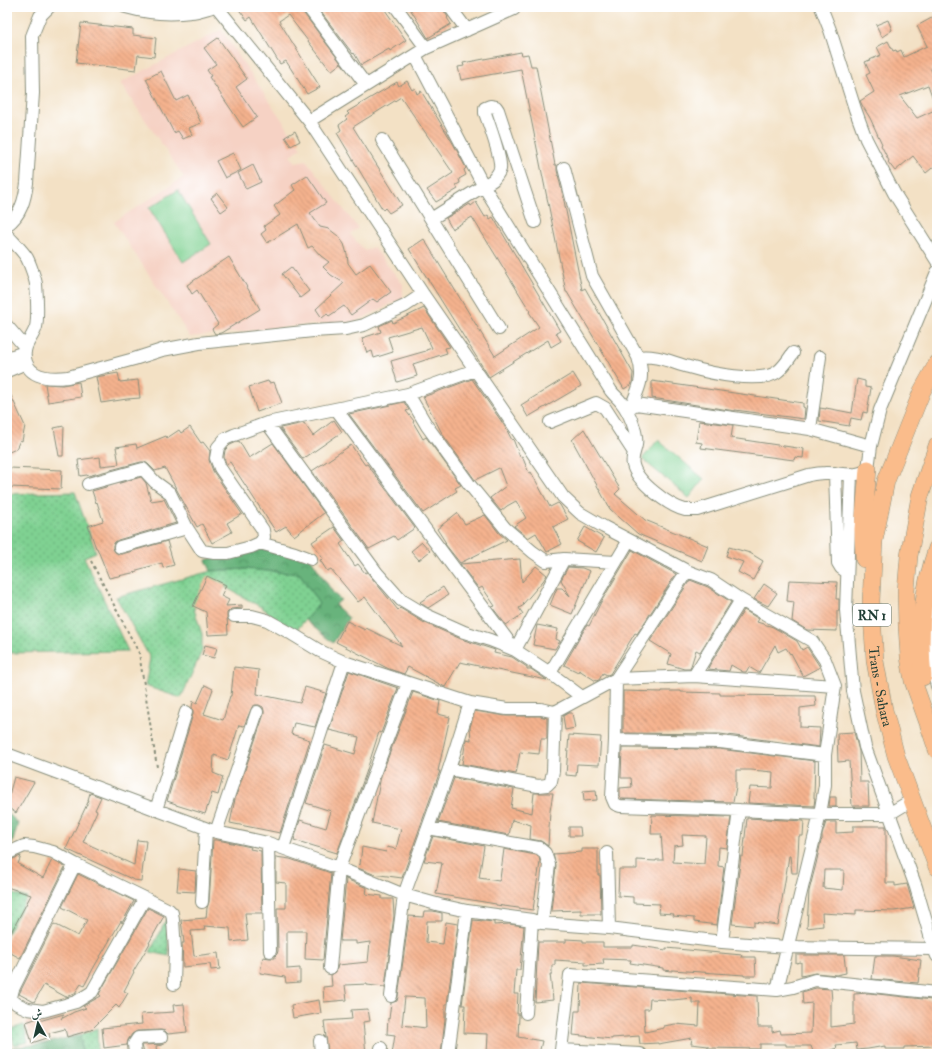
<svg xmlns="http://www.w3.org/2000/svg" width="944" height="1061" font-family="'IM FELL Double Pica',Amiri,serif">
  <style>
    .built { fill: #f6d2c4 }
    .grass { fill: url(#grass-dots); stroke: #4f8763 }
    .forest { fill: url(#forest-crowns); stroke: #437858 }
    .pitch { fill: #7fd192; stroke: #4f8763 }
    .building { fill: url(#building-back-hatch); fill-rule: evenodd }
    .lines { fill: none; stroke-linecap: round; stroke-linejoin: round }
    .minor-casing { stroke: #898f7c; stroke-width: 14 }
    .highway-casing { stroke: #898f7c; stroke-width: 18 }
    .path { stroke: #898f7c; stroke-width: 2; stroke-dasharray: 3 3; stroke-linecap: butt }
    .minor { stroke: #fff; stroke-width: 12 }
    .highway { stroke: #fabc8b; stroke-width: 17 }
    .labels { text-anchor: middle; stroke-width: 3; stroke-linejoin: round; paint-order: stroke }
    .shield { fill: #fff; stroke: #627771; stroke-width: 1 }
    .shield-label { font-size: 13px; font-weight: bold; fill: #1f3d34 }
    .street-label { font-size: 14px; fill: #1f3d34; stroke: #fff }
  </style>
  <defs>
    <pattern id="grass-dots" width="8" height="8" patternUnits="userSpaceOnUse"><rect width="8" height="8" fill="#7fd192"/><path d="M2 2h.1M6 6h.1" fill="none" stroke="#67ab78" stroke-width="1.8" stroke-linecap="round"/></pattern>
    <pattern id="forest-crowns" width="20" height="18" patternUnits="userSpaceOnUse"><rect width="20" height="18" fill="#67b37c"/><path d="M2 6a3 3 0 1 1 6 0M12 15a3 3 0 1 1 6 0" fill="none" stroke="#549366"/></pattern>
    <pattern id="building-back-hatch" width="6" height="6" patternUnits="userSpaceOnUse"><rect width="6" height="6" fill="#f5b28e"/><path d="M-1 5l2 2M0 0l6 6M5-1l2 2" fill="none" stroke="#c69275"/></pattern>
  </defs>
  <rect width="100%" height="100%" fill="#fff"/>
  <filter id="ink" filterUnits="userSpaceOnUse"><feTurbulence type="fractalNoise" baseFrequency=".025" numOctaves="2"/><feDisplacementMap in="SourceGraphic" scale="8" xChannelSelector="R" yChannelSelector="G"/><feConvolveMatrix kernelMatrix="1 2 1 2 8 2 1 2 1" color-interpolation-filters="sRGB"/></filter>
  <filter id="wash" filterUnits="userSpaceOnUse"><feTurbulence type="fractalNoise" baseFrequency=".012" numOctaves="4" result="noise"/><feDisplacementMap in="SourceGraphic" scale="16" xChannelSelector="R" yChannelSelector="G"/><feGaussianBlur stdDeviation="0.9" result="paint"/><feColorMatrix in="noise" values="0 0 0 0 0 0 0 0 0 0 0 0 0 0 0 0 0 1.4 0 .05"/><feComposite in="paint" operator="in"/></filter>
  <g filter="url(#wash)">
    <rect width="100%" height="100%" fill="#f3e1c5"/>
    <!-- built -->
    <path class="built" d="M221,30L301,148L290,156L296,162L306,160L358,228L350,234L365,251L373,247L403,284V298L355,322L306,325L190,337L114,222L184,177L120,83Z"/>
    <!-- grass -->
    <path class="grass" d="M75,492L96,552L84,557L128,651L7,653V494Z
      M246,569L300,574L319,604L295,632L261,607L209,578L194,609L202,634V651L181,698L145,686L150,658L116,597L211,571Z
      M7,892L27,898L7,934Z
      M167,918L169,956L150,952Z
      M24,1025L28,1042L14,1045L11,1029Z
      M97,1028L98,1054H84L82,1052L80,1035Z"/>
    <!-- forest -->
    <path class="forest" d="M251,547L311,559L334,594L341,600L335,605L349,618L333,643L305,620L319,604L300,574L246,569L211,571L206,560Z
      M7,812L18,823L11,848L7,850Z
      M80,1035L82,1052L55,1054H7V1048L41,1044Z"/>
    <!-- pitch -->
    <path class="pitch" d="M178,190L211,244L183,262L149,208Z
      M658,440L704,479L689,498L642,459Z"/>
    <g id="blocks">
      <!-- building -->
      <path class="building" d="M237,7H301L302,11L341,63L331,71L288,15L279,21L320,87L307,94L286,61L280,64L251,17L247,20Z
        M317,7H383L406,40L390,51L389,49L361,65L354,53L353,54Z
        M409,7H443L444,11L448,17L447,18L451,24L428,38Z
        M937,15V66L931,69L937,85V107H936L928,85L900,96L917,118L937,109V164L926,173L913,156L895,171L888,162L889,161L881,145L882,144L870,118L862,105L860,101L874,92L866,75L870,73L865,62L881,55L877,47L888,41L893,51L896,50L897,52L901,50L904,57L927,46L917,26Z
        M888,20L892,30L882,37L876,25Z
        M81,23L133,29V35L156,38L154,57L138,55L136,70L76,63Z
        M218,38L247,79L236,87L257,117L243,127L209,77L211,76L207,70L216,64L204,48Z
        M521,52L522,55L528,54L531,66H536L555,165H557V170L563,196L582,290L585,288L633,373L632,384L624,389L567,292H566L521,69L461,80L458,67L464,66L463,63Z
        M161,71L176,101L188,95L201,123L189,128L192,135L183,139L178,131L174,133L146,79Z
        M407,81L412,90L415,88L417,94L421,91L454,145L466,168L464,170L466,175L459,179L460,183L456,185L458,189L436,202L427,190L453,173L401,97L353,127L402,205L389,213L385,208L383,210L337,133L341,130L339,125L347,119L345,117L349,114L347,112L397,82L399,86Z
        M295,131L300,141L291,146L285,137Z
        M233,153L241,170L225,178L216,161Z
        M253,165L261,182L246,189L238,173Z
        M307,175L326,203L310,213L320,227L329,229L338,236L344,244L347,254L348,263L356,274L370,264L391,292L377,302L373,299L351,315L344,306L329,316L327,314L322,318L316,309L344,283L331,275L323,267L329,262L321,256L312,246L308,248L298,224L267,243L261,234L266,230L264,226L280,215L274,206L295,190L292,185Z
        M217,193L228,207L221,212L211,198Z
        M476,202L485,217L488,215L490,219L493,217L560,331L556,333L561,341L551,347L548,340L489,377L409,249L424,239L495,356L539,327L529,312L530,311L472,217L452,229L446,218L470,204L471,206Z
        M229,257L260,309L221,333L215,334L212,329L218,324L197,290L192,294L187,285Z
        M291,267L309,291L300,298L282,274Z
        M424,308L450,347L445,348L447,353L413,364L417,376L397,382L391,361L426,351V350L432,348L422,327L388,337L393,352L374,358L372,351L367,353L362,338L381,332L379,326L392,320L393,323Z
        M118,373L120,382L138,380L140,398L127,399L101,403L96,377Z
        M573,373L581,386L528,417L521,405Z
        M472,379L504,425L512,440L513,439L520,457L522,456L529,473L531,472L550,507L558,503L560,505L568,519L553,527L562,544L547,552L536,533L528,538L514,526L526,518L516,501L507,506L501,511L490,498L506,486L499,468L475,480L443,435L423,397Z
        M857,379L865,381V387L871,388L867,413L863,412L861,420L851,418L849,426L819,421L820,408L826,409V408L852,413Z
        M268,381L269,383L274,382L282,403L257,412L249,387Z
        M652,381L803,403V407L805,408L804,419L735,410V411L652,398Z
        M79,382L81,397L48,402L45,384L62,385Z
        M7,387L25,426L22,441L20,440L16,449L7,453Z
        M404,402L409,410L406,411L414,421L413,422L423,439L426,437L461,485L455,488L457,491L423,513L349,414Z
        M334,420L342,432L303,459L280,428L304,423L313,436Z
        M699,421L733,425L731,438L804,449L803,458L795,457L794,460L701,448L702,443L696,442Z
        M64,426L63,456H59L54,428Z
        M190,427L201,443L203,442L210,451L209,460L213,471L242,514L227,523L232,532L212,543L202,524L197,527L165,468L155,471L148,464L145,462H141L88,476L87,475L80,476L78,460L100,457L101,466L119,464L116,447L136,444L137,448L166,436L167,438L179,430L181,433Z
        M584,429L620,489L615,494L645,520L708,546L702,561L638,534L610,509L572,440Z
        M239,441L249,458L273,443L324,513L294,536L286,526L276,532L230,462L226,464L224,457L225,450L230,445Z
        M351,445L365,465L367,464L415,528L397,540L394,536L369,549L312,471Z
        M9,468L62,470L61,489L9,487Z
        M141,477L146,483L151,501L164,499L176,523L118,540L115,542L113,545V549L115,552L118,554H122L167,541L174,565L163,568L162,563L137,570V572L109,578L97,548H96L88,526L103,521L97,502L96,503L92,491Z
        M457,513L465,524L485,515L499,533L507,540L460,563L445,544L446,543L437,529Z
        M334,527L344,541L340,544L355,566L358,564L365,573L367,572L398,610L400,608L423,622L461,639L495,650L494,653L512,657L527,667V669H531L547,680L497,670L460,662L445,687L408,667L404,674L389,669L336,642L347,621L365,630L366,628L402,646L365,597L358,602L331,569L327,571L320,560L323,559L312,542Z
        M585,527L604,538L596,552L577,541Z
        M422,542L430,551L419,560L411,551Z
        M729,547L750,553L763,561L753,580L738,572L743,562L726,556Z
        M632,550L676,574L637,634L635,633L610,674L607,675L603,673L599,680L596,681L579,670L578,672L564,665L587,625L589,626L601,602Z
        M520,559L522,582L536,566L547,575L543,581L523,604L524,605L519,608L523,614L506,625L492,607L495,606L482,587L479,589L460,564Z
        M568,567L582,568L590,571L572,614L550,605L557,588H562L570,596L561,580Z
        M207,576L226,585L221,596L229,600L226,606L242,605V608L231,609L227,613V616L228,634L208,635L206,612L193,606Z
        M690,580L708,587L731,602L700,652L696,650L690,669H684L668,664L671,654L650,641Z
        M789,580L837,582L836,599H839V611H837V631L807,630L792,621L794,602L787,601Z
        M764,584L777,593L768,606L754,599Z
        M443,587L448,595L428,608L422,604L420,602Z
        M744,610L759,619L757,622L773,627L797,641L802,650L807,647L820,667L803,676L791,653L790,654L786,648L778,652L775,645L759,673L749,667L746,672H743L731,665L729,671L708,669L709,666Z
        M537,625L558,629L556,639L560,641L555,649L533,645Z
        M205,645L217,648L214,658L202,655Z
        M234,667L259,670L257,694L300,703L305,687L326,693L315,727L294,723L291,734L310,740L280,833L230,823L235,799L264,714V711L263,707L259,705H255L252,707L244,726L239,725L228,760L214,755L213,773L223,777L218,795L212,793L205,814L176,805V804L167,801L193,714V711L192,707L193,701L197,703L205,685L213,689L204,714L223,720L230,696H231Z
        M349,671L398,688L381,733L379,732L366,773L337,853L294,840L300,820L326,828L331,811L306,803L325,745L355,754L359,737L329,730Z
        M623,691L662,692V691H681V692L720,693V695L815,696L816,706L800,708V727L820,728L819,747L720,734L623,733Z
        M413,692L440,701L438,714L450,717L438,771H440L402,878L373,874L358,868L359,864L360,865L362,847L386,852L387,847L396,849L401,829L372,823L381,776Z
        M475,711L506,716H540L547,718V739H541L539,754L520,752L516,774L462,764L466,739L471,740L470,727Z
        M568,713H572L575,728L565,730L563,716Z
        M854,732L859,751L860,782H868L869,806H852L849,761L838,762L837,733Z
        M569,735L601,737L599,765L577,764L576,776L566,775Z
        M622,748L719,749L815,761L814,798H815L814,806L748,803L750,787L772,788L773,772L751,770H736V787L733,802L622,799L620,796V788L632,787L631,778H621Z
        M14,777L34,782L16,813L7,807V793L9,795Z
        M454,778L514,789L511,808L532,813L534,793H553L550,811L548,846L541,841L530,839L531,825L512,820L509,835L438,822Z
        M596,790L597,800L584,801L583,791Z
        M90,793L101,797L95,810L97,811L83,842L134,865L137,840L146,841L141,881L134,880L66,849L89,800H88Z
        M830,797H836V806H829Z
        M652,815L731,817L727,848L719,847L718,866L724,867L717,925L694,922V918L673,916L674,914L659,913L660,904L633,903V897L618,896L619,869H637V860L656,861V860H663L661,834H651ZM682,835L706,836L704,864L673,862L674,846L683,845Z
        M747,818L804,821L803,836H799L797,873H792L790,856H789L778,925L754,922V926L732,924L741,856H743Z
        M826,822H836V833L853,832V826H886V883H895V886L907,884L914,908L894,911L856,910V915L822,913L823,926L807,928L809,891L816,864L821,841L822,840V835ZM824,870H844L843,890L823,888Z
        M569,827H580L581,836H569Z
        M433,836L484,846L479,878L499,881L500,879L504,849L536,855L539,857L540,862L533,910L496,905V904L436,894L442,863L424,861Z
        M213,840H218L251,847L250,849L261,851L262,913H245L248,940L231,942L230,928L204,926L205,930L191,931L194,956L218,953L220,969L211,970L210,964L183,967L182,943H184L181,920L206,918L207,908L209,902Z
        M582,849H598V875H600L601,914H581V910L551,911L556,866L553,854L582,852Z
        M21,856L18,864L43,878L52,860L65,867L20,958L7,951V940L31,895L7,887V861Z
        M276,857L290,859L331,873L323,960L305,959L306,931H287V969L300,968V982L286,983L285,977L260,973L263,957L270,958H275V956L277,954L278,951L277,908H286V883L276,882Z
        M179,869L196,871L195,892L177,891Z
        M78,874L134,901L122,923L121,921L94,967L84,986L81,984L75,993L66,997L44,985L34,1002L19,994L54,924L78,936L87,920L62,907Z
        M346,879L367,888L366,894L382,896V899H393L394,916L385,987L367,985V984L345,985L347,1000L324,1002L323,987L332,986L331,975L336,972L338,965L368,962L370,942L356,944V941H340Z
        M148,908L164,916L149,943H150L133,972H134L124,991L128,993L119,1008L116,1005L91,1030L67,1037L65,1029L49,1033L50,1037L32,1043L26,1022L38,1018L39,1021L64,1014L61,1019L74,1012L86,1008L83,1006L101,996L99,994Z
        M424,911H433L442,913V921H427L426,942L443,944L446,922L458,924L447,1004H445V1019L441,1054H392L395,1035L387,1034L388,1018L389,1019L391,1003L397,1001L398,997L409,916L423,917ZM405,997L425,998L426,1028L402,1025Z
        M473,920L494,922V925L509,924L524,926L520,970H516L514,994H518L517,1014H519V1016L518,1037L542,1041L539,1054H487L488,1034L464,1033L465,1005H462Z
        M566,939L583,940V942H603V947H633V945L666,950V948L742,955L741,957H755L756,976H744V975L672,970V971L663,970V968L630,963L631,960L603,959L604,964L585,965V962L555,960V965H552V974H550L553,1000L535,1002L538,942H566Z
        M796,955H844L846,973L836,975L815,973L801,976V962L796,963Z
        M875,956H893L921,960L918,983L872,979Z
        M581,983L757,996L758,1027H772V1032L780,1030L781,1034L811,1033L812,1003L803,1004L802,992L816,988L831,989L832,1001H831V1027L854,1024V994L869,993L932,1000L935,1021H937V1046L904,1047V1049H885V1046L868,1049L857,1050L856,1043L836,1045L837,1048L819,1054H814L811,1046H786V1044H760V1049L708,1048V1046L691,1044L692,1038L658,1044V1043L640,1044L639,1036L612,1038V1039L573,1035L575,1011H580ZM692,998V1003H700L699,1026L675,1024L664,1026V1028L645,1032L644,1009H649L650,999L673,1000Z
        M319,1000L321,1013L293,1018L291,1005Z
        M184,1004L187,1032L168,1034L165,1031L161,1030L137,1031L132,1034L128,1040L127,1045L104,1048L102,1028L142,1024L141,1014L174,1012L173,1005Z
        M368,1009L370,1021L363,1022L366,1054H351L350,1050L328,1053L324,1021L352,1019L351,1010Z
        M163,1044V1045L156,1046L157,1054H144L142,1045Z"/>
    </g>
  </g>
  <g filter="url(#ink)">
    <use href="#blocks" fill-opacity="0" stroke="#898f7c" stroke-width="1"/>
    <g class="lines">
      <!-- minor casing -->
      <g class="minor-casing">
        <path id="minor" d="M126,7C147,13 169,15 191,12C198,12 205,9 212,7
          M217,7L309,121L423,294L563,497L580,513L604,527L629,540
          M308,7L366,85
          M396,7L426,48
          M450,7L467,30
          M821,7L830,30L855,109L866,139L894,193L937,261
          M415,55L483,185L611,391C614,395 618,398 621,402C629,412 638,432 636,445C635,451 631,458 633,465C637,482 669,506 685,510C689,510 693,510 697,510L809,475C814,474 819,473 825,473C839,472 857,479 868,469L871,446L880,410L937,272
          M309,121L426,48L514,9
          M382,140L499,329
          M564,168L592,276L638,357C645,378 639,387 631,407
          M431,219L493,180C496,176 499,173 500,169C502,159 489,124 485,113V108L490,106L496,107L498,110L535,222
          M7,225C21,215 25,199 27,183L33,93L32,36L40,16L49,7
          M7,235C14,243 22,250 27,258C30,264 35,278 36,284C37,295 38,318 36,327C32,339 23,345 25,358C28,379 52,379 68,377L134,359L162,350L199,343L313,331L346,329L364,325L385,315L405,306L423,294
          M7,326L25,347
          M638,357C655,354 673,363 689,367C709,373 760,384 777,372C783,368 789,359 793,353
          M7,358L25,352
          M7,371L26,363
          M408,394L427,426L469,484L505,528L533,552L546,561L564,559L616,562
          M625,404L631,407L636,404L810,429L871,446
          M336,409L515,650L564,559
          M550,422L596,403L605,408L633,451
          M267,423L377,573L401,600L426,615L464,632L490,640L515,650L550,673
          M810,429L820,357
          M835,473L838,563L841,568L847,572
          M851,474L846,610L853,691L865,747L916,887L934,949L937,956
          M88,484L143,469L155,482L170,493L187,528L202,551L214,553H228L251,547L260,543L264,537L263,530L220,468L216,458L218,447L225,439L234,435L267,423L408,394L475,370
          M260,543L295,553L311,559
          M120,547L187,528
          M687,571L616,679L615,740L612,797L615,804L620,806L739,810L820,814H889L912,800
          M937,604C934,614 931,624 930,635C929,650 933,671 937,686
          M234,616H252L267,620L292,634L320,651L344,662L470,703L507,709H541L555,712L616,679L694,676L835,686L825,755V785L820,814L777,990
          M694,676L741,600
          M582,697L550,673L629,540L687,571L711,580L741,600L812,641L825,660L835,686
          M615,740L720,742L825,755
          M7,754L216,832L268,843L339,868L404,895L440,905L467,911L532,920L542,923L609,928L722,942L787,947L934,949
          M449,769L538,786L547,785L551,781L553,771L555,712
          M156,810L186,712
          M428,828L539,848L545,853L549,865L542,923
          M216,832L257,712
          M268,843L270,951
          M283,848L344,662
          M607,853L609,928
          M7,854L15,850L24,846L34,847L53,852L75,864L169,910L172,913L173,920L175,950L174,984
          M75,864L13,989L11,997L12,1000L17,1004L28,1009L43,1011L76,1002L92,992L145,898
          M202,902L206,829
          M722,942L739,810
          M330,968L339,868L408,683
          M391,996L404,895L449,769L470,703
          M526,1013L532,920
          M320,1041L321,1054
          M135,1054L134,1044L138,1038L161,1037
          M380,1054L381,1048
          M448,1054L467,911
          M640,1054L561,1050L570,975L777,990L793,987L815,980L937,993"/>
      </g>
      <!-- highway casing -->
      <g class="highway-casing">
        <g id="highway">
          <path id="s1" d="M937,364L922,391L886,481L874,541L871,601L875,661L884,710L896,756L937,867"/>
          <path d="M937,446L920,496L909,556L906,591L907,627L909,657L913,681L928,723L937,750"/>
          <path d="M864,559L863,529L868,469"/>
          <path d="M923,677C918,632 922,591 937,548"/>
        </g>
      </g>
      <!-- path -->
      <path class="path" d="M91,561L139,653L157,767"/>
      <!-- minor -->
      <use href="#minor" class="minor"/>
      <!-- highway -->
      <use href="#highway" class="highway"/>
    </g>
  </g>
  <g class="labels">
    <!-- shield labels -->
    <rect class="shield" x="853" y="604" width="38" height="22" rx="3"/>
    <g class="shield-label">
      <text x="872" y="620">RN 1</text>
    </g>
    <!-- street labels -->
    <g class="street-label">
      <text dy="5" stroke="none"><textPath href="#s1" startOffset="335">Trans - Sahara</textPath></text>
    </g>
  </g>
  <!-- margin -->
  <rect width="944" height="1061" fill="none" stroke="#fff" stroke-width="24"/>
  <!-- north arrow -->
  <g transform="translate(38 1023) rotate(352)" stroke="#ffffff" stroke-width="3" paint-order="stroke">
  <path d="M0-3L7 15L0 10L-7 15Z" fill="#1f3d34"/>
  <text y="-6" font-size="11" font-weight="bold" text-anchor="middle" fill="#1f3d34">ش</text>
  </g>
</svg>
